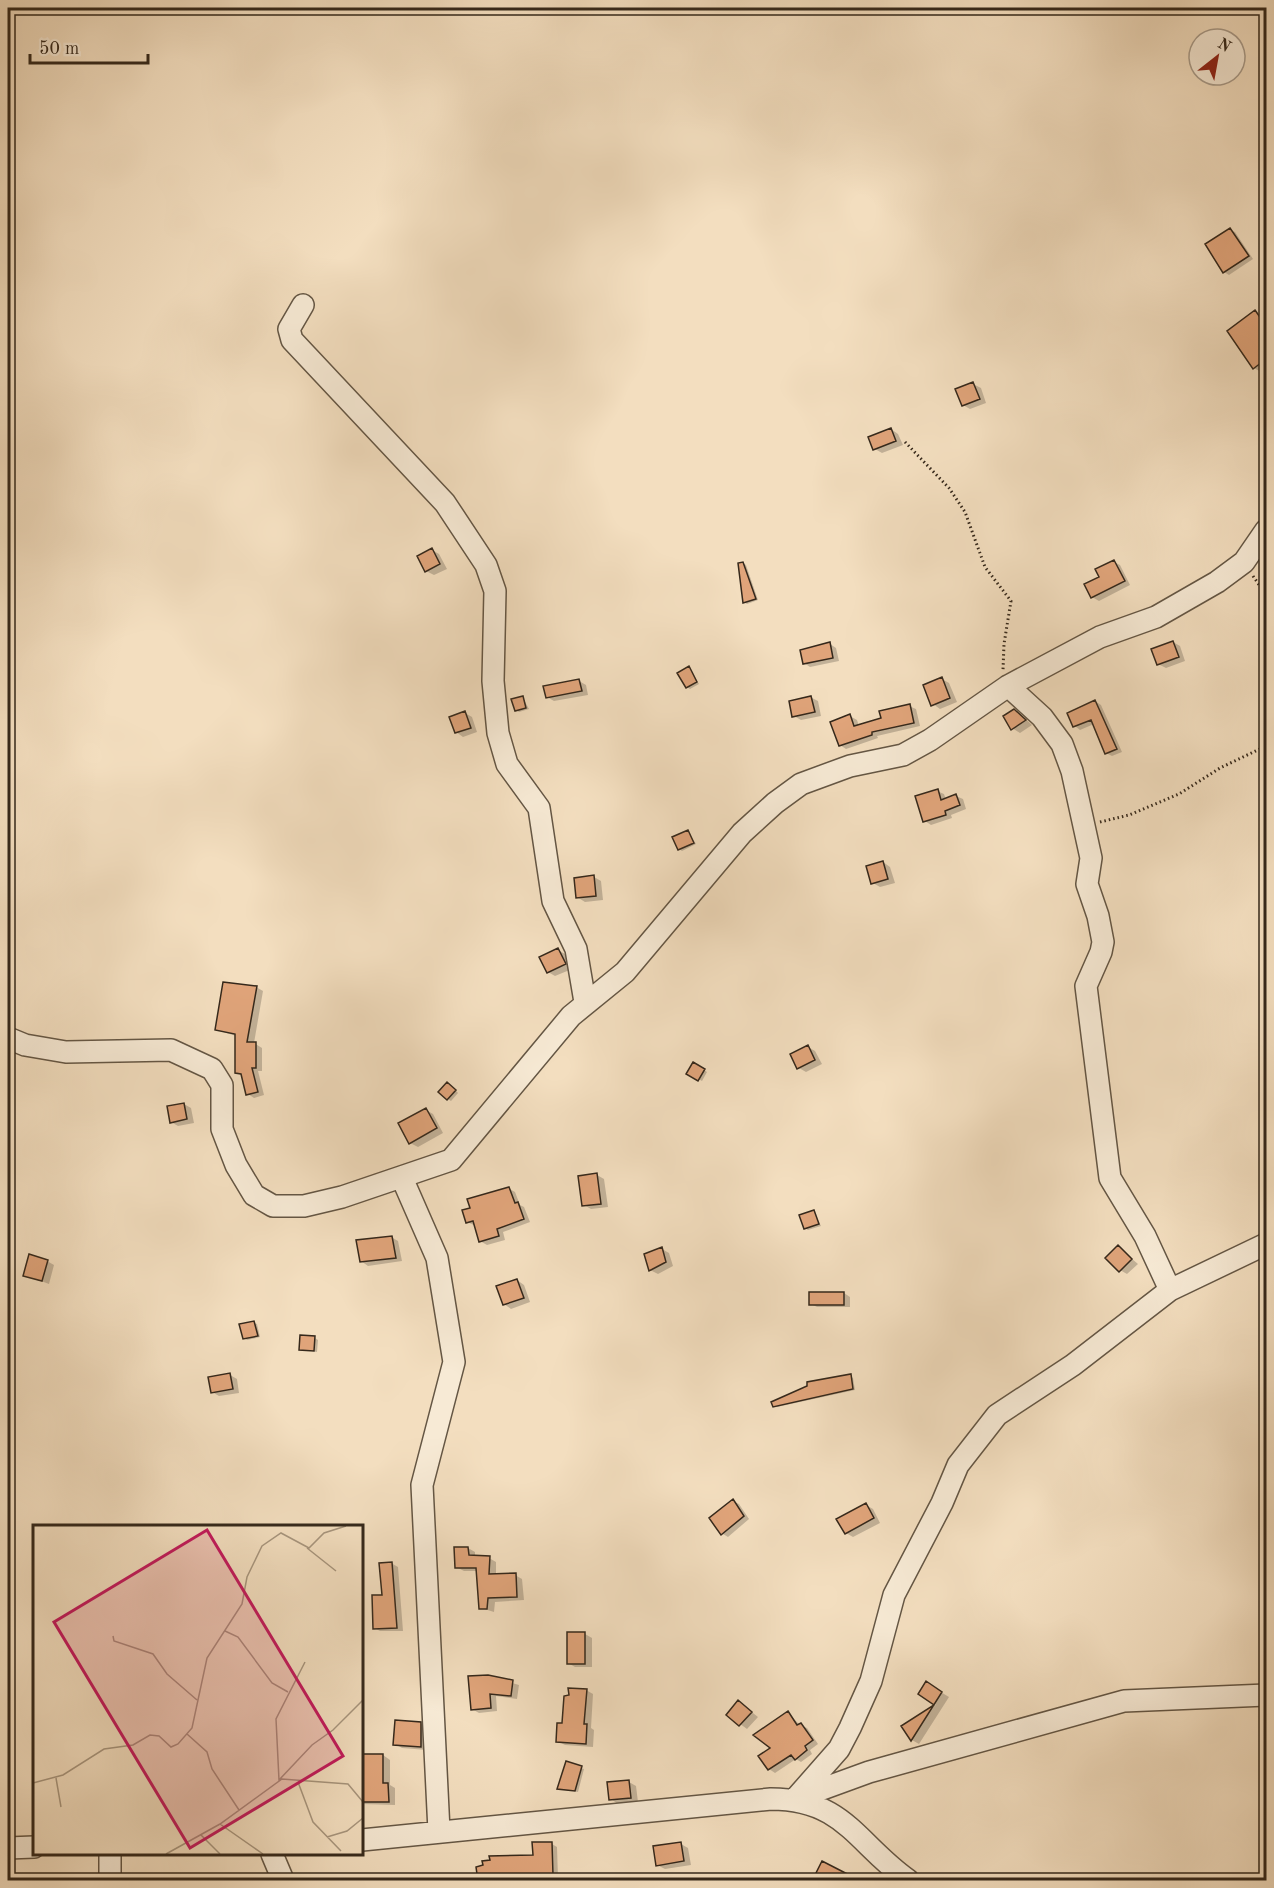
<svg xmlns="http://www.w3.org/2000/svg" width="1274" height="1888" font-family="'Old Standard TT',serif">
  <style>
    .shadow { fill: #0003 }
    .building { fill: #e0a47a; stroke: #35281b; stroke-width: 1.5 }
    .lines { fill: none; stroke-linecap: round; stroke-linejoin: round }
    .minor-casing { stroke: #645644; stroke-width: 24 }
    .path { stroke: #35281b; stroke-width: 3; stroke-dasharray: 1.5 3; stroke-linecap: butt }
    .minor { stroke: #f7ead5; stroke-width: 21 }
    .inset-road { fill: none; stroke: #a7957d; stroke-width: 1.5 }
    .view { fill: #c2185b; fill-opacity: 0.15; stroke: #c2185b; stroke-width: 3 }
    .inset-edge { fill: none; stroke: #35281b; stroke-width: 3 }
  </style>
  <rect width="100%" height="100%" fill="#f3debf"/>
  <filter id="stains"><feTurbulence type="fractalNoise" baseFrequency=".00333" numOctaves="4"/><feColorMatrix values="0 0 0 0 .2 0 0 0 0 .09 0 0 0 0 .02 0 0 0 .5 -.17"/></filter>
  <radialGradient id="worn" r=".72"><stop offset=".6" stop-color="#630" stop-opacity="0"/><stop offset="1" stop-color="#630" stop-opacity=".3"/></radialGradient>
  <!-- shadow -->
  <path class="shadow" d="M1230,230L1235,232L1253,259L1229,275L1224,272Z
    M1255,312L1266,321V368L1261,372L1254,368Z
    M973,384L981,388L986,403L970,409L963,405Z
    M891,429L898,434L903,445L882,453L875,449Z
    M432,550L439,554L447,569L434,575L426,571Z
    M1114,562L1120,565L1130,585L1099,601L1092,597L1101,578Z
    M743,563L746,565L758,600L747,604L744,602Z
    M1173,642L1180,646L1185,661L1166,668L1158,664Z
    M830,644L836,648L839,661L810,667L804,663Z
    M689,668L699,684L690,689L687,687Z
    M942,679L949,683L957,702L940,709L933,704Z
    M579,681L586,685L588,695L554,701L547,697Z
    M810,697L818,701L821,716L801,720L794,716Z
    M523,698L529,709L519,712L516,710Z
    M1095,701L1101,705L1122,752L1112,756L1106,753L1094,724L1080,730L1075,726Z
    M909,706L916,709L920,726L877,736L878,738L846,749L840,745L850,716L857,720L859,726L882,719Z
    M1014,710L1021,715L1032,725L1020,733L1012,728Z
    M465,713L472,717L477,732L463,737L456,732Z
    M937,791L944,794L946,800L956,796L963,799L966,809L951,815L952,818L931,825L925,821Z
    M688,831L696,844L682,851L679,849Z
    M883,862L890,867L895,883L880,887L873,883Z
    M594,877L601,881L603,900L585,902L577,897Z
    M558,950L565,954L572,969L555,976L548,972Z
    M256,987L263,991L254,1043L262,1048V1071H258L264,1095L254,1098L248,1094L244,1077L236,1072V1036L217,1030Z
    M808,1047L815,1051L822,1064L806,1072L799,1068Z
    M694,1064L707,1072L702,1081L688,1073Z
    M451,1085L458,1093L451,1101L448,1099Z
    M184,1104L191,1108L194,1123L178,1126L171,1122Z
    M426,1110L433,1114L443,1133L418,1147L410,1143Z
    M597,1175L604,1179L608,1207L591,1209L584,1205Z
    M508,1188L515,1192L520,1205L524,1207L530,1222L503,1232L505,1240L487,1245L480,1241L476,1226L467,1222Z
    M814,1212L821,1226L808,1230L805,1228Z
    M391,1237L398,1241L402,1261L368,1266L361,1261Z
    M1118,1247L1138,1264L1127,1274L1120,1270Z
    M662,1249L669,1253L673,1266L658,1274L650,1270Z
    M47,1261L54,1265L49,1284L25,1275Z
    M517,1280L524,1285L530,1302L511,1309L504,1304Z
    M844,1293L850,1297V1307H817L811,1304Z
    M254,1323L257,1324L260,1337L247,1340L244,1338Z
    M315,1338L318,1340L317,1352L301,1349Z
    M230,1375L237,1379L239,1393L219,1396L212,1392Z
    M850,1376L853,1378L855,1390L777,1407L774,1406L809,1387Z
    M733,1501L739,1504L749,1519L728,1537L723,1534Z
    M866,1505L873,1509L880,1523L853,1537L846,1533Z
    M468,1548L475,1552V1557L489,1558L496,1562V1576L515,1575L522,1579L524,1600L495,1602L494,1612L481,1608L478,1571H464L456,1567Z
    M391,1563L398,1567L403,1631H380L374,1628Z
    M585,1634L592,1638V1667H575L568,1663Z
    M488,1676L519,1685L517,1699L496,1696L497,1711L479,1713L472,1709Z
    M934,1688L949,1697L919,1744L912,1740L903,1726L936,1705L920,1694Z
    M586,1690L593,1694L591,1728L594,1730L593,1747L565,1745L557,1741L564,1725Z
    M739,1702L758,1717L747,1729L728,1715Z
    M788,1713L800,1725L807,1728L818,1744L810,1750L812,1754L801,1762L796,1759L775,1773L769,1769Z
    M420,1723L428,1727L427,1750L402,1748L395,1744Z
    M362,1755H383L390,1760V1785L395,1788V1805L362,1804Z
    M581,1768L584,1769L578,1792L559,1788Z
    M629,1782L636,1786L638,1802L618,1804L611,1799Z
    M552,1844L557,1847L558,1878L480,1880L534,1857Z
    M681,1844L688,1848L691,1865L665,1869L657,1865Z
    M726,1877H741L748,1880H726Z"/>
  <!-- building -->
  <path class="building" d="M1230,228L1249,256L1223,273L1205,244Z
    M1255,310L1266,326V359L1253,369L1227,331Z
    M973,382L980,399L962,406L955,389Z
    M891,428L896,441L873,450L868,437Z
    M432,548L440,564L425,572L417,556Z
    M1114,560L1125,581L1091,598L1084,584L1099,577L1095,569Z
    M743,562L756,599L743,603L738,563Z
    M1173,641L1179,657L1157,665L1151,649Z
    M830,642L833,658L803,664L800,650Z
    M689,666L697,682L686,688L677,673Z
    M942,677L950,698L931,706L923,685Z
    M579,679L582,691L546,698L543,686Z
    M523,696L526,708L515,711L511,699Z
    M811,696L815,712L792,717L789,701Z
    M1095,700L1117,749L1105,754L1091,720L1073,727L1067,713Z
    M910,704L914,723L872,732V735L839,746L830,722L850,714L854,726L881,718L879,711Z
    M1014,709L1026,720L1011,730L1003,716Z
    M465,711L471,728L455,733L449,717Z
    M938,789L941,800L956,794L960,805L945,811L946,815L923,822L915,796Z
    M688,830L694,843L678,850L672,837Z
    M883,861L888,879L871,884L866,866Z
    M594,875L596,896L576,898L574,878Z
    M558,948L566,964L547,973L539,957Z
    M223,982L257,986L247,1042H256V1068H252L258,1092L246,1095L241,1074L235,1073V1034L215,1030Z
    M808,1045L815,1060L797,1069L790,1054Z
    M693,1062L705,1069L698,1081L686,1074Z
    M447,1082L456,1090L447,1100L438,1092Z
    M184,1103L187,1119L170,1123L167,1106Z
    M426,1108L437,1128L409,1144L398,1123Z
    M597,1173L601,1204L582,1206L578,1176Z
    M509,1187L515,1203L518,1202L524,1219L497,1229L499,1236L479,1242L473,1221L466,1223L462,1210L470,1208L467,1199Z
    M814,1210L819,1224L804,1229L799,1215Z
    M392,1236L396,1258L360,1262L356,1240Z
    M1118,1245L1132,1259L1119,1272L1105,1258Z
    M662,1247L666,1262L649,1271L644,1254Z
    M29,1254L48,1260L42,1281L23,1276Z
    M517,1279L524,1298L503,1305L496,1286Z
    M809,1292H844V1305H809Z
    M254,1321L258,1336L243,1339L239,1324Z
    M300,1335L315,1336L314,1351L299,1350Z
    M230,1373L233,1389L211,1393L208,1377Z
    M851,1374L853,1389L773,1407L771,1402L807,1386V1382Z
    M733,1499L744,1516L721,1535L709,1518Z
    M866,1503L874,1518L845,1534L836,1519Z
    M454,1547H468L469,1555L490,1556L489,1574L516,1573L517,1597L488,1598L487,1609H479L476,1568H455Z
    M392,1562L397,1628L373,1629L372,1595H382L379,1563Z
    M567,1632H585V1664H567Z
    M488,1675L513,1680L511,1696L490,1694L491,1708L471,1710L468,1676Z
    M926,1681L942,1692L911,1741L901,1726L934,1705L918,1694Z
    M568,1688L587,1689L584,1724H587L586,1744L556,1742L557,1723H562L564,1696L569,1695Z
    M738,1700L752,1712L739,1726L726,1715Z
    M788,1711L797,1725L801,1723L813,1740L805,1746L807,1750L795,1760L791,1755L768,1770L758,1756L770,1748L753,1735Z
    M395,1720L421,1722V1747L393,1745Z
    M362,1754H383V1783H388L389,1802H362Z
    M566,1761L582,1766L575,1791L557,1789Z
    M629,1780L631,1798L609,1800L607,1782Z
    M532,1842H552L553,1875L515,1876V1881H478L476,1867L483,1865L482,1861L490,1860L489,1856L533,1855Z
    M681,1842L684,1861L656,1866L653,1846Z
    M822,1861L861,1881H831L816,1873Z"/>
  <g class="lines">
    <!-- minor casing -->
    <g class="minor-casing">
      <path id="minor" d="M303,305L289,329L292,340L445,503L486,565L495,591L493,681L498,733L507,764L539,808L553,901L576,949L585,1002
        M1008,686L1042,717L1062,744L1072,771L1091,858L1087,884L1098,916L1103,942L1101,952L1086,986L1110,1178L1145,1236L1170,1290
        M8,1038L25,1045L66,1052L171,1050L212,1069L222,1085V1129L236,1165L254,1195L273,1206H304L342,1197L451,1160L571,1016L625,972L742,833L775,803L801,784L850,766L903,755L930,740L1008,686L1100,637L1156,617L1217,582L1244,562L1266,530
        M402,1178L437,1258L454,1362L422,1485L439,1831
        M1266,1244L1170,1290L1073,1365L997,1415L958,1465L942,1503L894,1595L871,1681L850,1728L839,1749L795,1799L869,1772L1124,1701L1266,1695
        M362,1840L771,1799C844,1799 857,1844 908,1880
        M8,1848L34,1847
        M272,1854L283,1880
        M110,1880V1854"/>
    </g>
    <!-- path -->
    <path class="path" d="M905,442L949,488L965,512L985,567L1011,601L1004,644L1003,670
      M1253,576L1266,595
      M1100,822L1129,815L1179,794L1220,768L1266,746"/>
    <!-- minor -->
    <use href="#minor" class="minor"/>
  </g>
  <!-- overview -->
  <g transform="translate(33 1525)">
    <rect width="330" height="330" fill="#f3debf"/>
    <path class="inset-road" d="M274,23L303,46M192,106L205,112L239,158L255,167M80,111L81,116L120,129L134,149L164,175M272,137L243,194L246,255L279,220L300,205L330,175M154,209L174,227L179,244L206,285M23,253L28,282M265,257L280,297L308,326M0,258L30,250L71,224L100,220L117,210L126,211L138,222L145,219L159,203L174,133L209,79L214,52L229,21L248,8L276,23L291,8L313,1M187,299L230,329M168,310L187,329M294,312L314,306L330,293M133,329L187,299L249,254L315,259L330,277"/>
    <path class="view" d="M174,5L310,231L157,323L21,97Z"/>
    <rect width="330" height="330" class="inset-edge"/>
  </g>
  <!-- margin -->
  <rect width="1274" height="1888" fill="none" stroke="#f3debf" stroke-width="30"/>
  <rect x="9" y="9" width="1256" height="1870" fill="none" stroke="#35281b" stroke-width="3"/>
  <rect x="15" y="15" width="1244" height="1858" fill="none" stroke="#35281b" stroke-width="1.5"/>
  <!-- north arrow -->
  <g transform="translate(1217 57) rotate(31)"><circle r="28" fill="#f7ead5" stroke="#a99c8b" stroke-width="1.5"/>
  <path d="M0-4.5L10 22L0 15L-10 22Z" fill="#8f2418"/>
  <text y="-9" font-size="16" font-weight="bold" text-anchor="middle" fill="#35281b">N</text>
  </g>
  <!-- scale -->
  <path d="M30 54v9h118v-9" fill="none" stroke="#35281b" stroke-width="3"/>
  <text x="39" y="54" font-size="18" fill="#35281b" stroke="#f7ead5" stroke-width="4.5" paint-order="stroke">50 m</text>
  <rect width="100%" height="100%" filter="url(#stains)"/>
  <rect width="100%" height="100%" fill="url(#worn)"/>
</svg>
